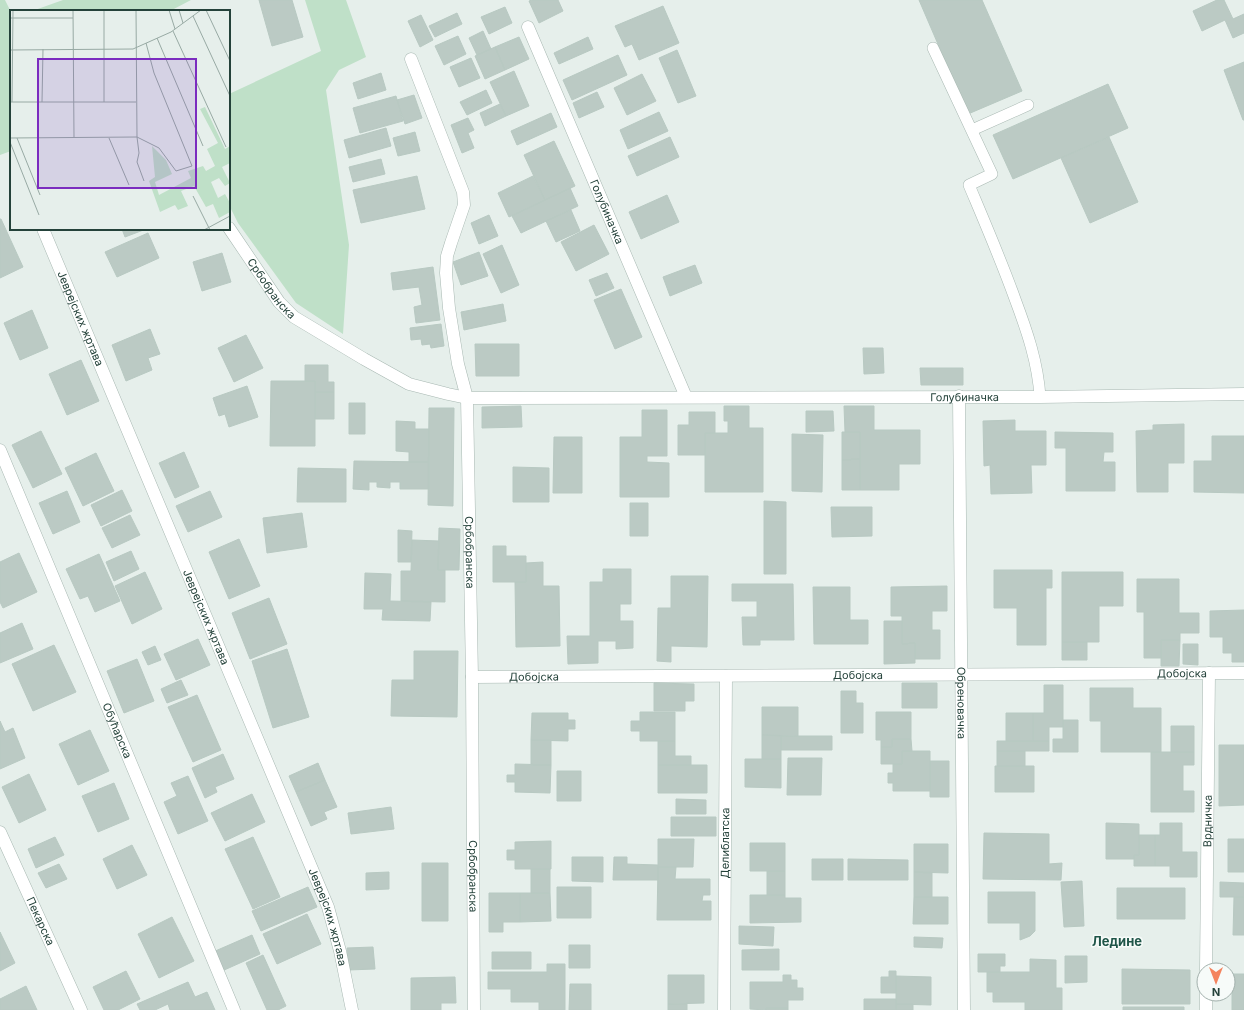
<svg xmlns="http://www.w3.org/2000/svg" width="1244" height="1010" font-family="Inter,sans-serif">
  <style>
    .green { fill: #bfe0c8 }
    .building { fill: #bbcac4; stroke: #b8c9c2 }
    .lines { fill: none; stroke-linecap: round; stroke-linejoin: round }
    .service-casing { stroke: #a8b8b2; stroke-width: 12 }
    .minor-casing { stroke: #a8b8b2; stroke-width: 13 }
    .service { stroke: #fff; stroke-width: 11 }
    .minor { stroke: #fff; stroke-width: 12 }
    .labels { text-anchor: middle; stroke-width: 3; stroke-linejoin: round; paint-order: stroke }
    .street-label { font-size: 11px; fill: #24423a; stroke: #f7fbf9 }
    .quarter-label { font-size: 13px; font-weight: bold; fill: #1f5548; stroke: #f7fbf9 }
    .inset-road { fill: none; stroke: #98aaa4; stroke-width: 1 }
    .view { fill: #7b2cbf; fill-opacity: 0.15; stroke: #7b2cbf; stroke-width: 2 }
    .inset-edge { fill: none; stroke: #24423a; stroke-width: 2 }
  </style>
  <rect width="100%" height="100%" fill="#e6efeb"/>
  <!-- green -->
  <path class="green" d="M0,0H5L11,12V151L0,155Z
    M63,0H191L170,11H32Z
    M305,0H346L366,57L339,70L326,90L349,245L343,334L296,303L238,223L229,205V94L321,51Z"/>
  <!-- building -->
  <path class="building" d="M259,0H292L303,37L272,46Z
    M532,0H558L563,11L539,23L529,1Z
    M919,0H982L1022,91L968,114Z
    M1217,0H1224L1233,19L1244,14V33L1233,38L1225,20L1202,31L1193,11Z
    M663,6L679,43L639,60L632,44L625,47L615,26Z
    M505,7L512,23L489,34L481,17Z
    M457,13L462,24L435,37L429,26Z
    M421,15L433,40L420,47L408,21Z
    M483,31L491,49L477,55L469,38Z
    M458,36L466,54L444,65L435,46Z
    M519,37L529,59L505,70L495,47Z
    M588,37L593,49L559,64L554,53Z
    M495,47L505,70L485,79L475,56Z
    M677,50L696,96L678,103L659,58Z
    M618,55L627,75L572,100L563,80Z
    M471,58L480,78L459,87L450,67Z
    M1244,62V120H1243L1224,70Z
    M514,71L529,106L506,116L490,82Z
    M381,73L386,90L358,99L353,83Z
    M642,74L656,101L627,115L614,88Z
    M1108,84L1128,128L1013,179L993,135Z
    M486,90L492,103L467,115L460,102Z
    M597,92L604,107L579,118L573,103Z
    M414,95L422,118L405,124L397,100Z
    M396,96L403,121L360,133L353,108Z
    M500,104L506,116L485,126L480,113Z
    M659,112L668,131L628,149L620,130Z
    M551,113L557,127L517,145L511,131Z
    M468,118L474,130L468,133L474,148L462,153L451,125Z
    M386,128L391,146L349,158L344,140Z
    M415,132L420,151L398,156L393,138Z
    M670,137L679,157L637,176L628,156Z
    M1109,137L1138,202L1090,223L1061,158Z
    M554,141L575,186L545,200L524,155Z
    M381,159L385,174L353,182L349,167Z
    M417,176L425,209L361,223L353,190Z
    M533,176L545,200L509,217L498,193Z
    M570,188L578,206L521,233L512,216Z
    M667,195L679,222L641,239L629,212Z
    M571,210L580,231L556,242L546,221Z
    M489,215L498,236L479,244L471,223Z
    M0,219H1L23,267L0,278Z
    M594,225L609,254L576,271L561,242Z
    M122,229H146L125,237Z
    M148,233L159,258L117,277L105,252Z
    M502,245L519,285L501,293L483,254Z
    M479,252L488,276L461,285L453,262Z
    M222,253L231,282L202,291L193,262Z
    M695,265L702,283L670,296L663,277Z
    M433,267L440,320L416,323L414,307L422,305L419,287L393,290L391,273Z
    M607,273L614,288L596,296L589,280Z
    M621,289L642,337L615,349L594,300Z
    M503,304L506,321L464,330L461,312Z
    M32,310L48,348L20,360L4,323Z
    M441,324L444,346L431,348L430,344L422,345L421,339L411,340L410,328Z
    M150,329L160,354L148,358L152,370L126,381L112,345Z
    M246,335L263,368L234,382L218,348Z
    M475,344H519V376H476Z
    M863,348H883L884,373L864,374Z
    M81,360L99,401L67,415L49,374Z
    M305,365H328V382H334V392H315V381H305Z
    M920,368H963V385H921Z
    M271,381H315V446H270Z
    M247,386L258,417L229,427L225,414L219,416L213,398Z
    M315,392H334V419H315Z
    M349,403H365V434H349Z
    M521,406L522,427L482,428V407Z
    M724,406H749V428H763V492H705V433H728V421H724Z
    M844,406H874V430H920V464H899V490H860V432H845Z
    M429,408H454L453,506L428,505Z
    M642,410H667V456H647V462L669,463V497H620V437H642Z
    M806,411H833L834,431L806,432Z
    M689,412H715V433H705V455H678V425H689Z
    M1015,420V431H1046V465H1031L1032,493L991,494L990,465L984,466L983,421Z
    M396,421L415,422V429H429V462H409V452L396,451Z
    M1184,424V463H1168V492H1137L1136,431L1153,430V425Z
    M41,431L62,474L33,488L12,445Z
    M842,432H860V459L842,460Z
    M1055,432L1113,433V452H1104L1103,462H1115V491H1066V448H1055Z
    M792,434L823,435L822,492L792,491Z
    M1212,436H1244V493L1194,492V461H1212Z
    M554,437H582V493H553Z
    M184,452L199,487L175,498L159,463Z
    M96,453L114,491L83,506L65,468Z
    M860,459V490H842V460Z
    M354,461L429,462V489H400V482H390V488L377,487V482H369V490L353,489Z
    M513,467L549,468V502H513Z
    M298,468L346,469V502H297Z
    M122,490L132,511L101,526L91,505Z
    M67,491L80,522L53,534L39,503Z
    M210,491L222,517L188,532L176,506Z
    M764,501L786,502V574H764Z
    M630,503H648V536H630Z
    M831,507H872V536L832,537Z
    M302,513L307,547L267,553L263,518Z
    M130,515L140,535L112,548L102,528Z
    M439,528L460,529L459,570H438Z
    M398,530L412,531L411,562H398Z
    M239,539L260,586L229,599L209,552Z
    M412,540L439,541L438,570H445V602L401,601V571H411Z
    M493,546H506V556H526V582H493Z
    M131,551L139,569L114,581L106,562Z
    M19,553L37,592L3,608L0,602V562Z
    M99,554L120,601L95,612L88,596L80,599L66,569Z
    M543,562V586H559L560,646L516,647L515,582H526V563Z
    M603,569H631V604H620V621H633V648L616,649V641H598V663L568,664L567,636H590V582H603Z
    M994,570H1052V588H1046V645H1017V608H994Z
    M145,572L162,609L132,624L115,586Z
    M1062,572H1123V606H1099V642H1062Z
    M365,573L391,574L390,601L431,602L430,621L382,620L383,609H364Z
    M671,576H708L707,647L671,646V662L657,661L658,608H671Z
    M1137,579H1179V613H1199V633H1180V640H1161V658H1144V612H1137Z
    M732,584H793L794,640H760V645H743L742,617H757V601H732Z
    M947,586V611H932V630H940V659H915V643L902,644V616H891V587Z
    M813,587H850V620H868V644H814Z
    M269,598L287,644L250,659L232,613Z
    M1244,610V662H1232V653H1223V637H1210V611Z
    M884,621H902V644L915,643V663L884,664Z
    M22,623L33,649L0,663V633Z
    M198,639L210,665L176,680L164,654Z
    M1161,640H1180L1179,666H1161Z
    M1062,642H1087V660H1062Z
    M1183,644H1198V665L1183,664Z
    M54,645L76,692L33,711L12,664Z
    M155,646L161,660L148,665L142,652Z
    M287,649L309,717L273,728L252,661Z
    M414,651H458L457,717L391,716L392,680H414Z
    M137,659L154,701L124,713L107,671Z
    M181,680L188,695L167,703L161,689Z
    M654,683L694,684V701H685V711H654Z
    M902,683H937V708H902Z
    M1044,685H1063V727H1049V741H1033V713H1044Z
    M1090,688H1133V708H1161V752H1101V721H1090Z
    M841,691H856V703H863V733H841Z
    M197,695L221,750L193,762L168,707Z
    M762,707H798V736L762,735Z
    M640,712H675V741H640V731H631V721H640Z
    M876,712H911V739H892V747H881V740H876Z
    M532,713H568V720H575V729H568V741L531,740Z
    M1006,713H1033V741H1006Z
    M1063,720H1078V752H1053V739H1063Z
    M0,721L5,732L13,728L25,758L0,769Z
    M1171,726H1194V752H1171Z
    M90,730L109,771L78,785L59,744Z
    M762,735L781,736V759H762Z
    M781,736H832V750H781Z
    M892,739H911L912,751H902V764H881V747H892Z
    M531,740H551V765H531Z
    M658,741H675V756H691V765H658Z
    M997,741H1049V751H997Z
    M1219,745H1244V805L1219,806Z
    M902,751H930V791H893V783H888V773H893V764H902Z
    M997,751H1025V766H997Z
    M1151,752H1194V765H1183V791H1194V812H1151Z
    M223,754L234,779L215,787L217,792L205,798L192,768Z
    M788,758H822L821,795H787Z
    M745,759H781V788L745,787Z
    M930,761H949V797H930Z
    M318,763L325,780L296,792L289,776Z
    M515,764L551,765L550,793L515,792V782H507V775H515Z
    M658,765H707V793H658Z
    M995,766H1034V792H995Z
    M557,771H581V801H557Z
    M29,774L46,810L19,823L2,787Z
    M188,776L208,821L178,834L164,802L177,796L171,783Z
    M325,780L337,807L324,812L327,819L311,826L296,792Z
    M114,783L129,819L98,832L82,796Z
    M252,794L265,822L225,841L211,813Z
    M676,799L706,800V814H676Z
    M391,807L394,829L351,834L348,813Z
    M671,817H716V836H671Z
    M1106,823L1139,824V855H1134V859H1106Z
    M1160,823H1182V852H1197V877H1170V866H1155V835H1160Z
    M984,833L1049,834V864L1062,863L1061,880L983,879Z
    M1139,835H1155V866H1134V855H1139Z
    M55,837L64,855L36,868L28,849Z
    M253,837L280,897L253,909L225,849Z
    M658,839H694L693,867H658Z
    M1228,839H1244V872H1228Z
    M551,841V869H515V860H507V850H515V842Z
    M750,843H785V871H750Z
    M914,844H948V873L914,872Z
    M132,845L147,875L117,889L103,859Z
    M572,857H603V882L572,881Z
    M614,857H627V864L658,865V880H613Z
    M812,859H843V880H812Z
    M848,859L908,860V880H848Z
    M422,863H448V921H422Z
    M59,864L67,879L46,888L38,873Z
    M658,867H676L675,879H710V895H703L702,901H711V920H657Z
    M531,869H550V893H531Z
    M767,871H785V895H767Z
    M389,872V889L366,890V873Z
    M914,872L932,873V897H914Z
    M1082,881L1084,926L1064,927L1061,882Z
    M1220,882L1244,883V897H1220Z
    M308,887L317,907L261,931L252,911Z
    M557,887H591V918H557Z
    M1117,888H1185V919H1117Z
    M988,892H1035V931L1030,936L1020,940V923H988Z
    M489,893H520V922H503V932H489Z
    M520,893H550L551,921L520,922Z
    M750,895H785V898H801V922L750,923Z
    M914,897H948V924H913Z
    M1234,897H1244V935H1233Z
    M307,914L321,944L277,964L263,934Z
    M172,917L194,961L159,978L138,934Z
    M739,926L774,927L773,946L739,944Z
    M0,932L15,963L0,971Z
    M252,935L260,954L222,971L213,952Z
    M914,937L943,938L942,948L914,947Z
    M569,945H590V968H569Z
    M373,947L375,969L348,970L347,948Z
    M779,949V970H742V950Z
    M492,952H531V969H492Z
    M978,954H1005V966H1000V972H978Z
    M263,955L286,1006L278,1010H267L246,963Z
    M1065,956H1087V982L1065,983Z
    M1030,959L1056,960V988H1062V1010H1025V1002H993V992H987V972H1030Z
    M547,964H565V1010H539V1002H511V989H488V972H547Z
    M1122,969L1190,970V1004H1122Z
    M126,971L140,999L118,1010H104L93,987Z
    M889,971H896V993H881V977H889Z
    M1232,974H1244V1010H1232Z
    M668,975H704V1003L668,1004Z
    M783,975H791V980H797V988H803V1000H788V1008H766V1010L750,1009V982H783Z
    M896,976L931,977V1005L896,1004Z
    M455,977L456,1003H441V1010H411V978Z
    M188,982L195,997L207,992L215,1010H170L168,1004L155,1010H140L137,1004Z
    M570,984H591V1010H569Z
    M26,986L37,1010H0V999Z
    M864,999H896V1010H864Z
    M668,1004H687V1010H668Z
    M896,1004H913V1010H896Z
    M1123,1007H1184V1010H1123Z
    M766,1008H788V1010H766Z"/>
  <g class="lines">
    <!-- service casing -->
    <g class="service-casing">
      <path id="service" d="M933,48L992,174L969,185C985,223 1001,260 1015,299C1027,331 1038,363 1040,397
        M972,130L1028,105"/>
    </g>
    <!-- minor casing -->
    <g class="minor-casing">
      <g id="minor">
        <path id="s1" d="M528,27L686,397"/>
        <path id="s2" d="M411,59L463,192L464,205L451,243L447,256L446,273L449,308L458,364L467,398L472,677L474,1010"/>
        <path id="s3" d="M229,228L279,302L294,317L364,359L409,384L448,394L467,398L1040,397L1244,394"/>
        <path id="s4" d="M43,229L328,907L340,951L352,1010"/>
        <path id="s5" d="M959,396L964,1010"/>
        <path id="s6" d="M0,450L234,1010"/>
        <path id="s7" d="M472,677L1244,673"/>
        <path id="s8" d="M0,832L81,1010"/>
        <path id="s9" d="M1206,970L1209,673"/>
        <path id="s10" d="M724,1010L726,676"/>
        <path d="M1206,1010V994"/>
      </g>
    </g>
    <!-- service -->
    <use href="#service" class="service"/>
    <!-- minor -->
    <use href="#minor" class="minor"/>
  </g>
  <g class="labels">
    <!-- street labels -->
    <g class="street-label">
      <text dy="4" stroke="none"><textPath href="#s1" startOffset="201">Голубиначка</textPath></text>
      <text dy="4" stroke="none"><textPath href="#s3" startOffset="74">Србобранска</textPath></text>
      <text dy="4" stroke="none"><textPath href="#s4" startOffset="97">Јеврејских жртава</textPath></text>
      <text dy="4" stroke="none"><textPath href="#s3" startOffset="801">Голубиначка</textPath></text>
      <text dy="4" stroke="none"><textPath href="#s2" startOffset="508">Србобранска</textPath></text>
      <text dy="4" stroke="none"><textPath href="#s4" startOffset="421">Јеврејских жртава</textPath></text>
      <text dy="4" stroke="none"><textPath href="#s7" startOffset="710">Добојска</textPath></text>
      <text dy="4" stroke="none"><textPath href="#s7" startOffset="386">Добојска</textPath></text>
      <text dy="4" stroke="none"><textPath href="#s7" startOffset="62">Добојска</textPath></text>
      <text dy="4" stroke="none"><textPath href="#s5" startOffset="307">Обреновачка</textPath></text>
      <text dy="4" stroke="none"><textPath href="#s6" startOffset="304">Обућарска</textPath></text>
      <text dy="4" stroke="none"><textPath href="#s9" startOffset="149">Врдничка</textPath></text>
      <text dy="4" stroke="none"><textPath href="#s10" startOffset="167">Делиблатска</textPath></text>
      <text dy="4" stroke="none"><textPath href="#s2" startOffset="832">Србобранска</textPath></text>
      <text dy="4" stroke="none"><textPath href="#s4" startOffset="745">Јеврејских жртава</textPath></text>
      <text dy="4" stroke="none"><textPath href="#s8" startOffset="98">Пекарска</textPath></text>
    </g>
    <!-- quarter labels -->
    <g class="quarter-label">
      <text x="1117" y="946">Ледине</text>
    </g>
  </g>
  <!-- overview -->
  <g transform="translate(10 10)">
    <rect width="220" height="220" fill="#e6efeb"/>
    <path d="M195,97L215,139L220,136V153L212,157L220,173L215,176L209,168L201,172L208,188L215,184L220,193V202L209,208L203,194L196,197L184,176L171,181L178,196L168,200L165,195L150,202L139,171L145,167L142,136L156,150L162,164L145,172L149,185L181,168L178,161L193,156L196,161L205,156L197,139L208,133L190,99Z" fill="#bfe0c8"/>
    <path class="inset-road" d="M63,0L64,128M126,0L127,127L129,143L127,152L134,171M159,0L165,19M169,0L173,13M196,0L220,51M183,6L220,86M0,8H63M163,21L216,137M147,28L193,136M0,40L123,39L161,22L191,0M0,92H126M2,92L3,0M32,92L33,39M94,92V0M0,128L127,127L149,138L166,161L182,156L144,63L136,33M7,128L30,185M99,128L119,175M0,132L29,205M183,186L200,220M194,220L220,206"/>
    <path class="view" d="M28,49H186V178H28Z"/>
    <rect width="220" height="220" class="inset-edge"/>
  </g>
  <!-- north arrow -->
  <g transform="translate(1216 982) rotate(180)"><circle r="19" fill="#f7fbf9" stroke="#a3b1ad"/>
  <path d="M0-3L7 15L0 10L-7 15Z" fill="#f4845f"/>
  <text y="-6" font-size="11" font-weight="bold" text-anchor="middle" fill="#24423a">N</text>
  </g>
</svg>
